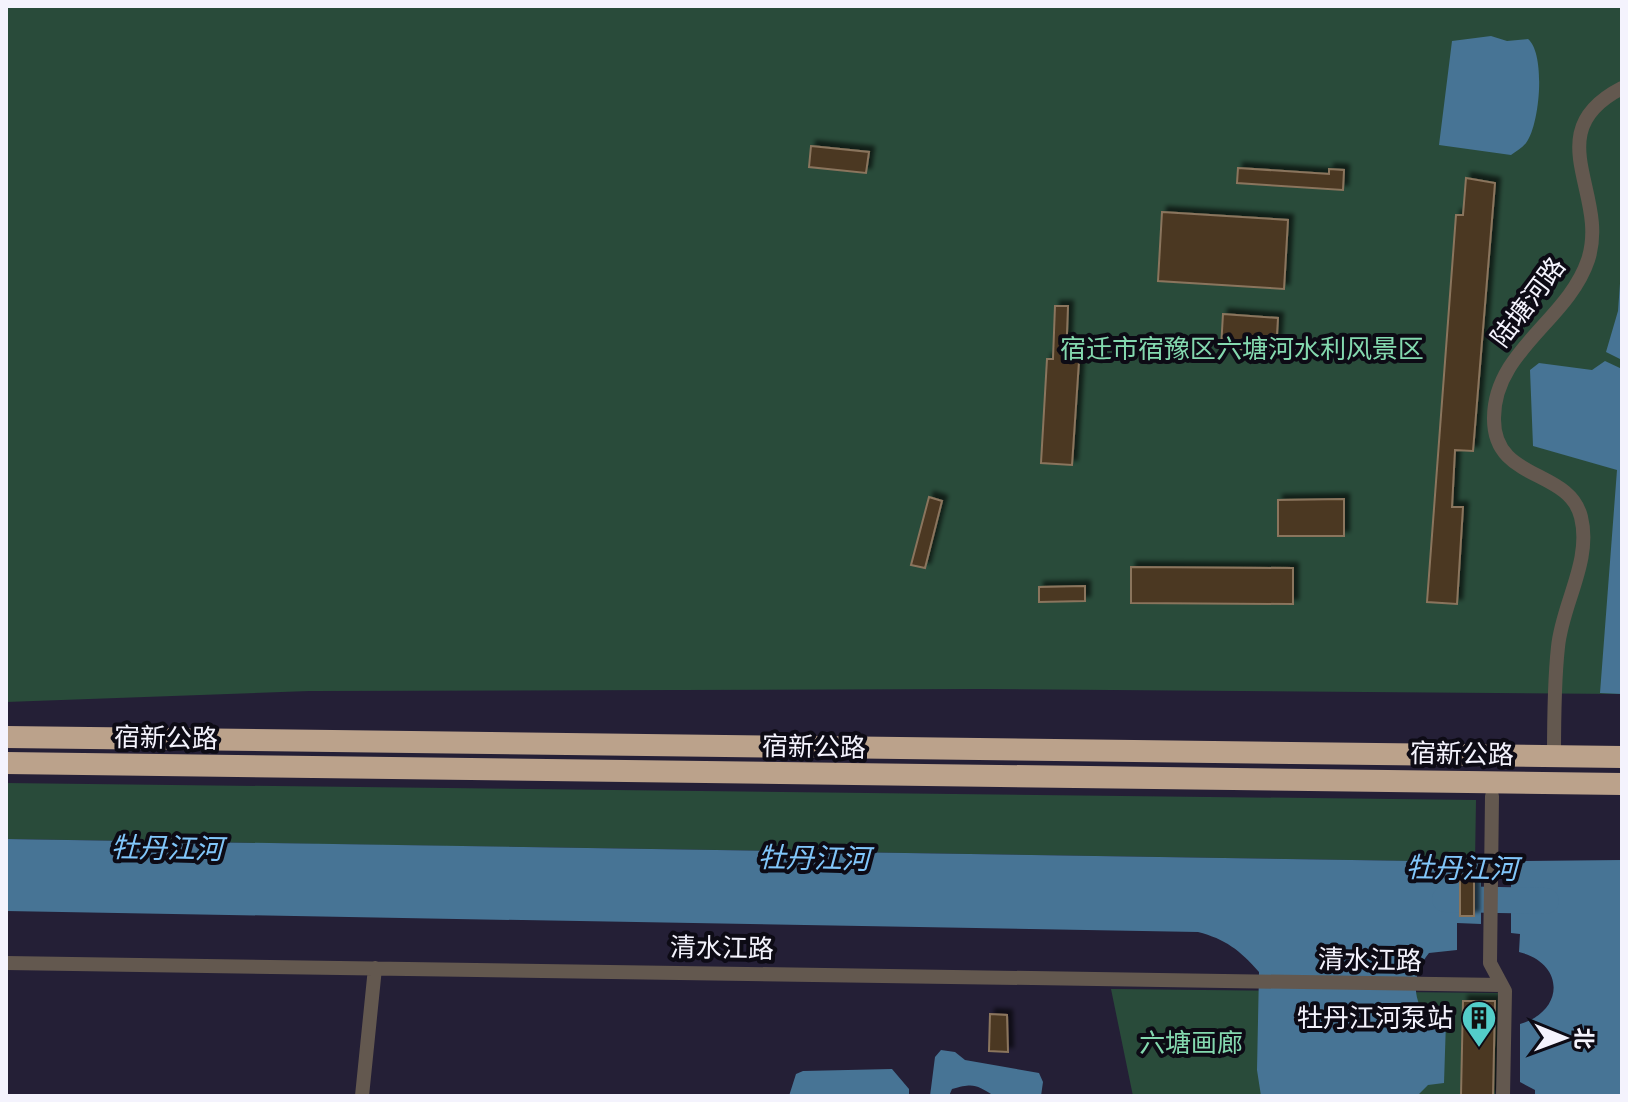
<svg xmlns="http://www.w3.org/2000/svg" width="1628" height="1102" font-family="'Golos Text','Noto Sans SC',sans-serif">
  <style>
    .green { fill: #294b3a }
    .water { fill: #477495 }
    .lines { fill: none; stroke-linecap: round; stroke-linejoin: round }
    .river { stroke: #477495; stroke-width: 26 }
    .building { fill: #4b3721; stroke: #8a745d; stroke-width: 2; filter: url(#shadow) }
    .minor { stroke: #63584f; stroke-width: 14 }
    .highway { stroke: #bba28b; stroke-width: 22 }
    .labels { text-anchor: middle; stroke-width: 8; stroke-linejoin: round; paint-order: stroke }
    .street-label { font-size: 26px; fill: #f4f3fd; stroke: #0d0b15 }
    .park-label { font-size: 26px; fill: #84d9af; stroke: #0d0b15 }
    .poi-label { font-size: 26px; fill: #f4f3fd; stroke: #0d0b15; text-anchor: end }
    .water-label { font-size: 28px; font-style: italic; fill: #81c6fa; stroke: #0d0b15 }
  </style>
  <defs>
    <filter id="shadow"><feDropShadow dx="5" dy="-5" stdDeviation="2" flood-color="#0009"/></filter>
  </defs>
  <rect width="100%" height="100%" fill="#241f36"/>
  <!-- green -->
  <path class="green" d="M6,6H1622V694L981,689L309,691L6,702Z
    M6,783L1476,800L1475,862L6,839Z
    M1111,989L1498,993L1495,1096H1133Z"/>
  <!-- water -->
  <path class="water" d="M1491,36L1507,41L1528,39C1546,54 1540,125 1526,143C1522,148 1516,151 1511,155L1439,145L1452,41Z
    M1622,256V360L1606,352L1618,311Z
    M1605,361L1622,369V694L1600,693L1617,470L1533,446L1530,370L1539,363L1592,370Z
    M6,839L1481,862V924L1457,923V950L1429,953C1414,971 1411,993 1424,1014L1446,1021L1444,1083L1428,1085L1417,1096H1261L1257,1070L1259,972C1240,950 1225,939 1198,932L6,911Z
    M1622,860V1096H1535V1090L1520,1082V1024C1565,1011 1565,963 1519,952L1520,934L1511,933V861Z
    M941,1050L955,1052L965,1060L1039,1073L1043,1082L1041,1096C1029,1096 1005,1101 995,1096C976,1086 976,1082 952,1089L949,1096H930L935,1057Z
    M892,1069L909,1089V1096H789L796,1074L803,1071Z"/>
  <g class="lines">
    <!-- river -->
    <path class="river" d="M1445,899L1546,901"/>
  </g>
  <!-- building -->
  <path class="building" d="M811,146L869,152L866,173L809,167Z
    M1238,168L1329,174V169L1344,170L1343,190L1237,183Z
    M1466,178L1495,183L1473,451L1455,450L1452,507H1463L1457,604L1427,602L1456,215H1463Z
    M1162,212L1288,220L1284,289L1158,281Z
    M1055,306H1068L1066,360L1079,361L1072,465L1041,463L1047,359H1053Z
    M1223,314L1278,318L1276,351L1221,348Z
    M929,497L942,501L925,568L911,565Z
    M1344,499V536H1278V500Z
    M1131,567L1293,568V604L1131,603Z
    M1085,586V601L1039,602V587Z
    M1460,875H1474V916H1460Z
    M1463,1001H1495L1493,1096H1461Z
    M990,1014L1007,1015L1008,1052L989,1051Z"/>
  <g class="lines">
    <!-- minor -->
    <path class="minor" d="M1554,756C1554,719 1554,683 1558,647C1562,604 1592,561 1581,517C1569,468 1493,482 1494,418C1494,351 1568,320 1588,260C1610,194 1536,132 1622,88
      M1492,796L1490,963L1505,991L1503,1096
      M6,963L1501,985
      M362,1096L375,968"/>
    <!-- highway -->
    <path class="highway" d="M6,737L1622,757
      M6,763L1622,784"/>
  </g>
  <!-- icons -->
  <defs>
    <g id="building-pin" transform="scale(1.8)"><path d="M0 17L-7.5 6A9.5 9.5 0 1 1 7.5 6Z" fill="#53cdc9" stroke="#0d0b15"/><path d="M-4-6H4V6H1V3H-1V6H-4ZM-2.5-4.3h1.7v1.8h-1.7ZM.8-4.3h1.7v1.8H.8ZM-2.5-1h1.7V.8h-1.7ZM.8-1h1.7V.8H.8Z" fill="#111"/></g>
  </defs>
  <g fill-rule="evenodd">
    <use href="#building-pin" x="1479" y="1018"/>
  </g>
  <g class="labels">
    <!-- street labels -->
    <g class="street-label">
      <text transform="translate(1528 302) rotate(-53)" y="9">陆塘河路</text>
      <text transform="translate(166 738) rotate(1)" y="9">宿新公路</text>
      <text transform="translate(814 747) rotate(1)" y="9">宿新公路</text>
      <text transform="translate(1462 754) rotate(1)" y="9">宿新公路</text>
      <text transform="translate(722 948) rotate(1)" y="9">清水江路</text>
      <text transform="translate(1370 960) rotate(1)" y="9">清水江路</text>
    </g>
    <!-- park labels -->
    <g class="park-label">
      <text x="1242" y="358">宿迁市宿豫区六塘河水利风景区</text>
      <text x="1191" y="1052">六塘画廊</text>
    </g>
    <!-- poi labels -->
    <g class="poi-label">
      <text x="1453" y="1027">牡丹江河泵站</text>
    </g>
    <!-- water labels -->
    <g class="water-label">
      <text transform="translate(167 848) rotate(1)" y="10">牡丹江河</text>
      <text transform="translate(814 858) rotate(1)" y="10">牡丹江河</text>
      <text transform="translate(1462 868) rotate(1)" y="10">牡丹江河</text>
    </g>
  </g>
  <!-- border -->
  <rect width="1628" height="1102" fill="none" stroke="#f4f3fd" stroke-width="16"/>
  <!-- north arrow -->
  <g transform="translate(1564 1038) rotate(91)" stroke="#0d0b15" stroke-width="6" paint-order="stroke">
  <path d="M0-6L14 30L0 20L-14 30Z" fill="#f4f3fd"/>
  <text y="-12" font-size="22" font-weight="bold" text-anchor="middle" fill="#f4f3fd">北</text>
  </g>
</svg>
